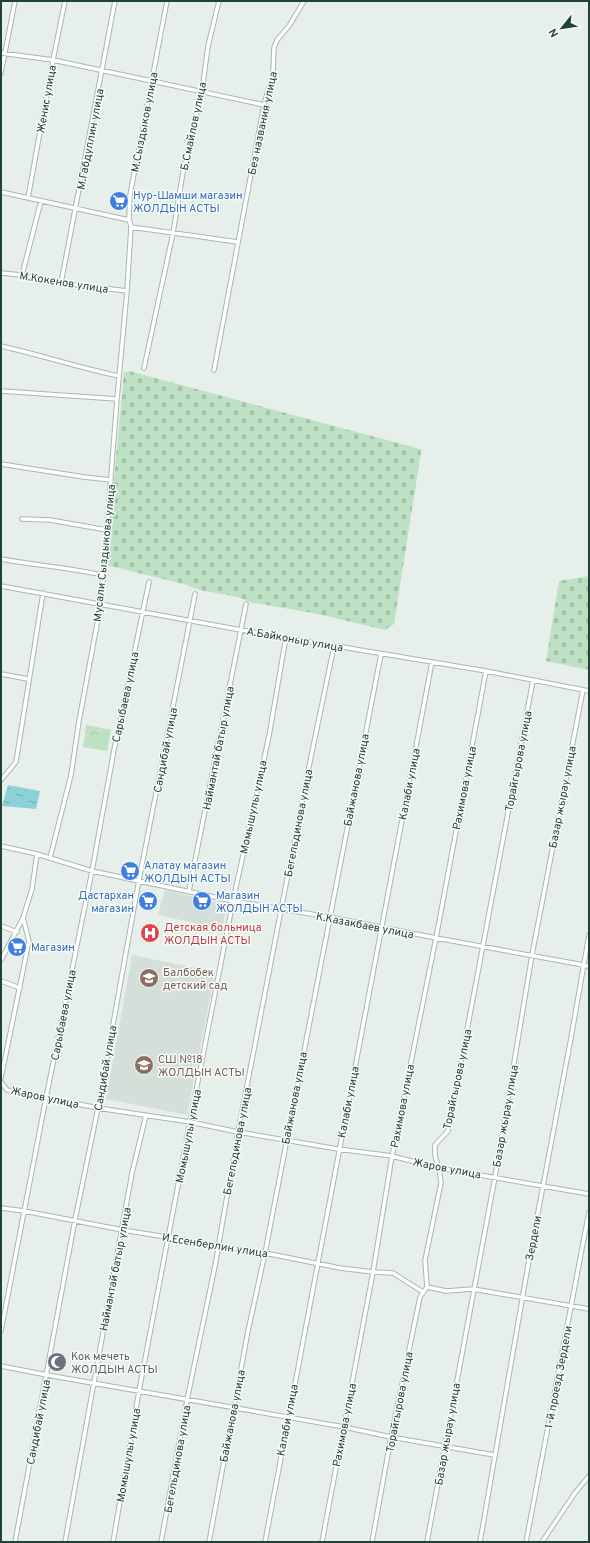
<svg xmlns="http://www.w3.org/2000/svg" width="590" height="1543" font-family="Overpass,sans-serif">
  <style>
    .built { fill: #d4dfd9 }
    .grass { fill: #bee1c4 }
    .cemetery { fill: url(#cemetery-stones) }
    .park { fill: url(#park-crowns) }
    .water { fill: url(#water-ripples) }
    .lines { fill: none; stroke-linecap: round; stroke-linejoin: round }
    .minor-casing { stroke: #a8b8b1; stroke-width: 5.5 }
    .minor { stroke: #fff; stroke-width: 3.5 }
    .labels { text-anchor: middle; stroke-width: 3; stroke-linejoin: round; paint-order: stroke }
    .street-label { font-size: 11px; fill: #234237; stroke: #f7fbf8 }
    .shop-label { font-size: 11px; fill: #366cbe; stroke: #f7fbf8; text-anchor: start }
    .health-label { font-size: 11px; fill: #be3a42; stroke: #f7fbf8; text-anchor: start }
    .education-label { font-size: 11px; fill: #785e54; stroke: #f7fbf8; text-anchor: start }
    .worship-label { font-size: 11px; fill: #5b616d; stroke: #f7fbf8; text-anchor: start }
  </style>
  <defs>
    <pattern id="cemetery-stones" width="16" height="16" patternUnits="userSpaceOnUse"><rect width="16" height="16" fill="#bee1c4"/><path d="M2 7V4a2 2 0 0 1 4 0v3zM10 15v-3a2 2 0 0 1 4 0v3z" fill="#a3c2a9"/></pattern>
    <pattern id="park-crowns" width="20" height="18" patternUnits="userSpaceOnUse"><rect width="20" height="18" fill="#bee1c4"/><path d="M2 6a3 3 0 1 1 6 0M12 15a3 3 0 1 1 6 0" fill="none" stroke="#a3c2a9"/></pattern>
    <pattern id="water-ripples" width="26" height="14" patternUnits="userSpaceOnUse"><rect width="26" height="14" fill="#8cd1d5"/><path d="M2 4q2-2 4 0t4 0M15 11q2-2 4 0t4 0" fill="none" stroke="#72abae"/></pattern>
  </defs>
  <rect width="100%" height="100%" fill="#e6efea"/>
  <!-- built -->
  <path class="built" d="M165,890L227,905L222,929L158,915Z
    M132,955L215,972L187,1115L106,1099Z"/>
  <!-- grass -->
  <path class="grass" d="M102,728L111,730L107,751L83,747L85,735L100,738Z"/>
  <!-- cemetery -->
  <path class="cemetery" d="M129,371L420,449L421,452L394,624L385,630L318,614L250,602C231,592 207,595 187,585L106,565L124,373Z
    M589,576V670L546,661L559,581Z"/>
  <!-- park -->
  <path class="park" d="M86,725L102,728L100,738L85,735Z"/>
  <!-- water -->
  <path class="water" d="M8,785L40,791L36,809L2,806Z"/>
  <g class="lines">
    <!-- minor casing -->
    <g class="minor-casing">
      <path id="minor" d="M1,53L53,60L264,105
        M1,73L15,1
        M1,192L129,220
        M28,198L53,60L65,1
        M131,227L238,242
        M1,273L22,275L61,283L127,291
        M22,275L41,201
        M61,283L115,1
        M1,346C41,355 80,368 119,376
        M144,368L173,233L183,172L202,91L208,46L219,1
        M214,370L264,105L273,73L274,48L277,40L289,26L304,1
        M1,391L117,399
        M1,464L84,477L111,480
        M22,519L50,520L107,530
        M1,559C35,565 69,568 103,575
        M1,586L241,630L486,671L589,691
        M1,674L28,679
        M1,780L16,762L43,593
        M1,846L37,854L92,871L233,901L329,917L436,938L589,966
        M50,858L71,775L79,721L101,603L117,399L127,291L131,227L129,218L130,195L167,1
        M189,891L246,604
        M1,926L17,932
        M1,960L23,918L32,889L37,854
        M1,981L20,988
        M1,1078L29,941L23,918
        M1,1082L7,1090L98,1108L190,1122L238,1132L338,1149L392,1156L439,1168L589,1194
        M1,1208L24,1211L123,1230L265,1253L340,1268L373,1272L393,1273L423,1292
        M427,1287L446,1291L473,1289L589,1309
        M1,1331L46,1098L92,871L114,750L149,582
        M1,1366L47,1375L344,1427L391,1437L494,1455
        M15,1542L75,1220L98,1108L139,880L195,594
        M65,1542L132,1173L146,1115
        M113,1542L139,1391L190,1122L233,901L269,736L286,637
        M161,1542L187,1400L215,1266L238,1132L306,781L334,646
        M209,1542L248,1331L265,1253L381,654
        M265,1542L432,662
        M322,1542L373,1272L392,1156L436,938L486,671
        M372,1542L391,1437L420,1297L427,1287L425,1260L441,1183L439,1168L435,1156V1145L448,1131L533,680
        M427,1542L495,1177L532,955L583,690
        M480,1542L529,1260L571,1038L589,935
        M526,1542L589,1212
        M542,1542L575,1493L589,1476"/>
    </g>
    <!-- minor -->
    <use href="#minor" class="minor"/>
  </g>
  <!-- icons -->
  <defs>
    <g id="supermarket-disc" transform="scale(1)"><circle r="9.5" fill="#3f7fe0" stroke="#f7fbf8"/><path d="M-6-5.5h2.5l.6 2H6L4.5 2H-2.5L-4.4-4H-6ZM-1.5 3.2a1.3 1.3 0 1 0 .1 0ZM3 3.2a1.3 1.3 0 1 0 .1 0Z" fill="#fff"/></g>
    <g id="hospital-disc" transform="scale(1)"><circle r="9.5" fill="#e0444e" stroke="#f7fbf8"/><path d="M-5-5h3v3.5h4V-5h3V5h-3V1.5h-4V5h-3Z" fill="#fff"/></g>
    <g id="school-disc" transform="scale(1)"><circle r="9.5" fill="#8d6e63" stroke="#f7fbf8"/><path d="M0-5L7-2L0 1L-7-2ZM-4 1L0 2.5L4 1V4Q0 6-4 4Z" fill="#fff"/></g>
    <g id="mosque-disc" transform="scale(1)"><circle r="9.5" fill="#6b7280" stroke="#f7fbf8"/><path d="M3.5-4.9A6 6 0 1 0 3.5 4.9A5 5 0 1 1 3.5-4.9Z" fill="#fff"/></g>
  </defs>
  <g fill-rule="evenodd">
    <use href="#supermarket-disc" x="119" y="201"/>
    <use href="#supermarket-disc" x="130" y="871"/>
    <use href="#supermarket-disc" x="148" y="901"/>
    <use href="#supermarket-disc" x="202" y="901"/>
    <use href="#hospital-disc" x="150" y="933"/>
    <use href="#supermarket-disc" x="17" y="947"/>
    <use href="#school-disc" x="149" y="978"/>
    <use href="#school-disc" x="144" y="1065"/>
    <use href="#mosque-disc" x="57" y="1362"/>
  </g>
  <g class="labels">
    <!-- street labels -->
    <g class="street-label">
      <text transform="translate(46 99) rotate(-80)" y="4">Женис улица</text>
      <text transform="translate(144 122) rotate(-79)" y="4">М.Сыздыков улица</text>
      <text transform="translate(262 123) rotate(-78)" y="4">Без названия улица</text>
      <text transform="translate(193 126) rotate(-78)" y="4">Б.Смайлов улица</text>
      <text transform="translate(90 139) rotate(-79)" y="4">М.Габдуллин улица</text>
      <text transform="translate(64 282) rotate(9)" y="4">М.Кокенов улица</text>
      <text transform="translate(104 553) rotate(-84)" y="4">Мусали Сыздыкова улица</text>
      <text transform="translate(295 639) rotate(10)" y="4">А.Байконыр улица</text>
      <text transform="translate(125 697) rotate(-78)" y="4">Сарыбаева улица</text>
      <text transform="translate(218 748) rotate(-79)" y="4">Наймантай батыр улица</text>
      <text transform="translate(165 750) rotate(-79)" y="4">Сандибай улица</text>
      <text transform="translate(518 761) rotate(-79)" y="4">Торайгырова улица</text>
      <text transform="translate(356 780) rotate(-79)" y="4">Байжанова улица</text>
      <text transform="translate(409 784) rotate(-79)" y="4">Калаби улица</text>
      <text transform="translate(464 788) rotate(-79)" y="4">Рахимова улица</text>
      <text transform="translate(562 797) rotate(-79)" y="4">Базар жырау улица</text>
      <text transform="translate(253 807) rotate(-78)" y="4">Момышулы улица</text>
      <text transform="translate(298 823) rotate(-79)" y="4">Бегельдинова улица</text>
      <text transform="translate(365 925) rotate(11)" y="4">К.Казакбаев улица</text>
      <text transform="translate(63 1015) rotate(-79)" y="4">Сарыбаева улица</text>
      <text transform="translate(105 1068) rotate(-80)" y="4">Сандибай улица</text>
      <text transform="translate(457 1079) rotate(-78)" y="4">Торайгырова улица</text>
      <text transform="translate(45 1097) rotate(12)" y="4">Жаров улица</text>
      <text transform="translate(294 1098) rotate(-79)" y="4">Байжанова улица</text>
      <text transform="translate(348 1102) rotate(-79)" y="4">Калаби улица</text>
      <text transform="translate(402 1106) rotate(-79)" y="4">Рахимова улица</text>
      <text transform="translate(505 1116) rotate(-80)" y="4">Базар жырау улица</text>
      <text transform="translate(188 1136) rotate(-79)" y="4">Момышулы улица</text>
      <text transform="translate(237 1141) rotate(-79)" y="4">Бегельдинова улица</text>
      <text transform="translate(447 1168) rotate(11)" y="4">Жаров улица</text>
      <text transform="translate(533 1238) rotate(-79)" y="4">Зердели</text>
      <text transform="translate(215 1245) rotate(9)" y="4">И.Есенберлин улица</text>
      <text transform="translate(115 1269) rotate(-79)" y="4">Наймантай батыр улица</text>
      <text transform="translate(558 1377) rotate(-79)" y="4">1-й проезд Зердели</text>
      <text transform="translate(399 1402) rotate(-79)" y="4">Торайгырова улица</text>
      <text transform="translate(232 1416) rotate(-79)" y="4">Байжанова улица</text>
      <text transform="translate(287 1420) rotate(-79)" y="4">Калаби улица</text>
      <text transform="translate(38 1422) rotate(-79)" y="4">Сандибай улица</text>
      <text transform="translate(344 1425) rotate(-79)" y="4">Рахимова улица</text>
      <text transform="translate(447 1434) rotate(-80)" y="4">Базар жырау улица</text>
      <text transform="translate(128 1455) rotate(-80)" y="4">Момышулы улица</text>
      <text transform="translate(177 1459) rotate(-80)" y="4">Бегельдинова улица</text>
    </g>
    <!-- shop labels -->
    <g class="shop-label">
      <text x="133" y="199">Нур-Шамши магазин<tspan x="133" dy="13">ЖОЛДЫН АСТЫ</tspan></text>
      <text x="144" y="869">Алатау магазин<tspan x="144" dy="13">ЖОЛДЫН АСТЫ</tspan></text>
      <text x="134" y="899" text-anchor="end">Дастархан<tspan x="134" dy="13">магазин</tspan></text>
      <text x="216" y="899">Магазин<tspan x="216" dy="13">ЖОЛДЫН АСТЫ</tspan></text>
      <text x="31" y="951">Магазин</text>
    </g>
    <!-- health labels -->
    <g class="health-label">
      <text x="164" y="931">Детская больница<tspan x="164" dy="13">ЖОЛДЫН АСТЫ</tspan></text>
    </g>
    <!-- education labels -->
    <g class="education-label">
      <text x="163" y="976">Балбобек<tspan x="163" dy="13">детский сад</tspan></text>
      <text x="158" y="1063">СШ №18<tspan x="158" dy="13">ЖОЛДЫН АСТЫ</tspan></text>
    </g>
    <!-- worship labels -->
    <g class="worship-label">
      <text x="71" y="1360">Кок мечеть<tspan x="71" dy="13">ЖОЛДЫН АСТЫ</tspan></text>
    </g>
  </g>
  <!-- border -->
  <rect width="590" height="1543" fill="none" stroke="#234237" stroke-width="4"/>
  <!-- north arrow -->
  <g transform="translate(562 28) rotate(240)" stroke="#f7fbf8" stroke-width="3" paint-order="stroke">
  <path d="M0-3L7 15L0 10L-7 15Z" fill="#234237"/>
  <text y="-6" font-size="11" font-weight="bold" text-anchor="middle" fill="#234237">N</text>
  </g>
</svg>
